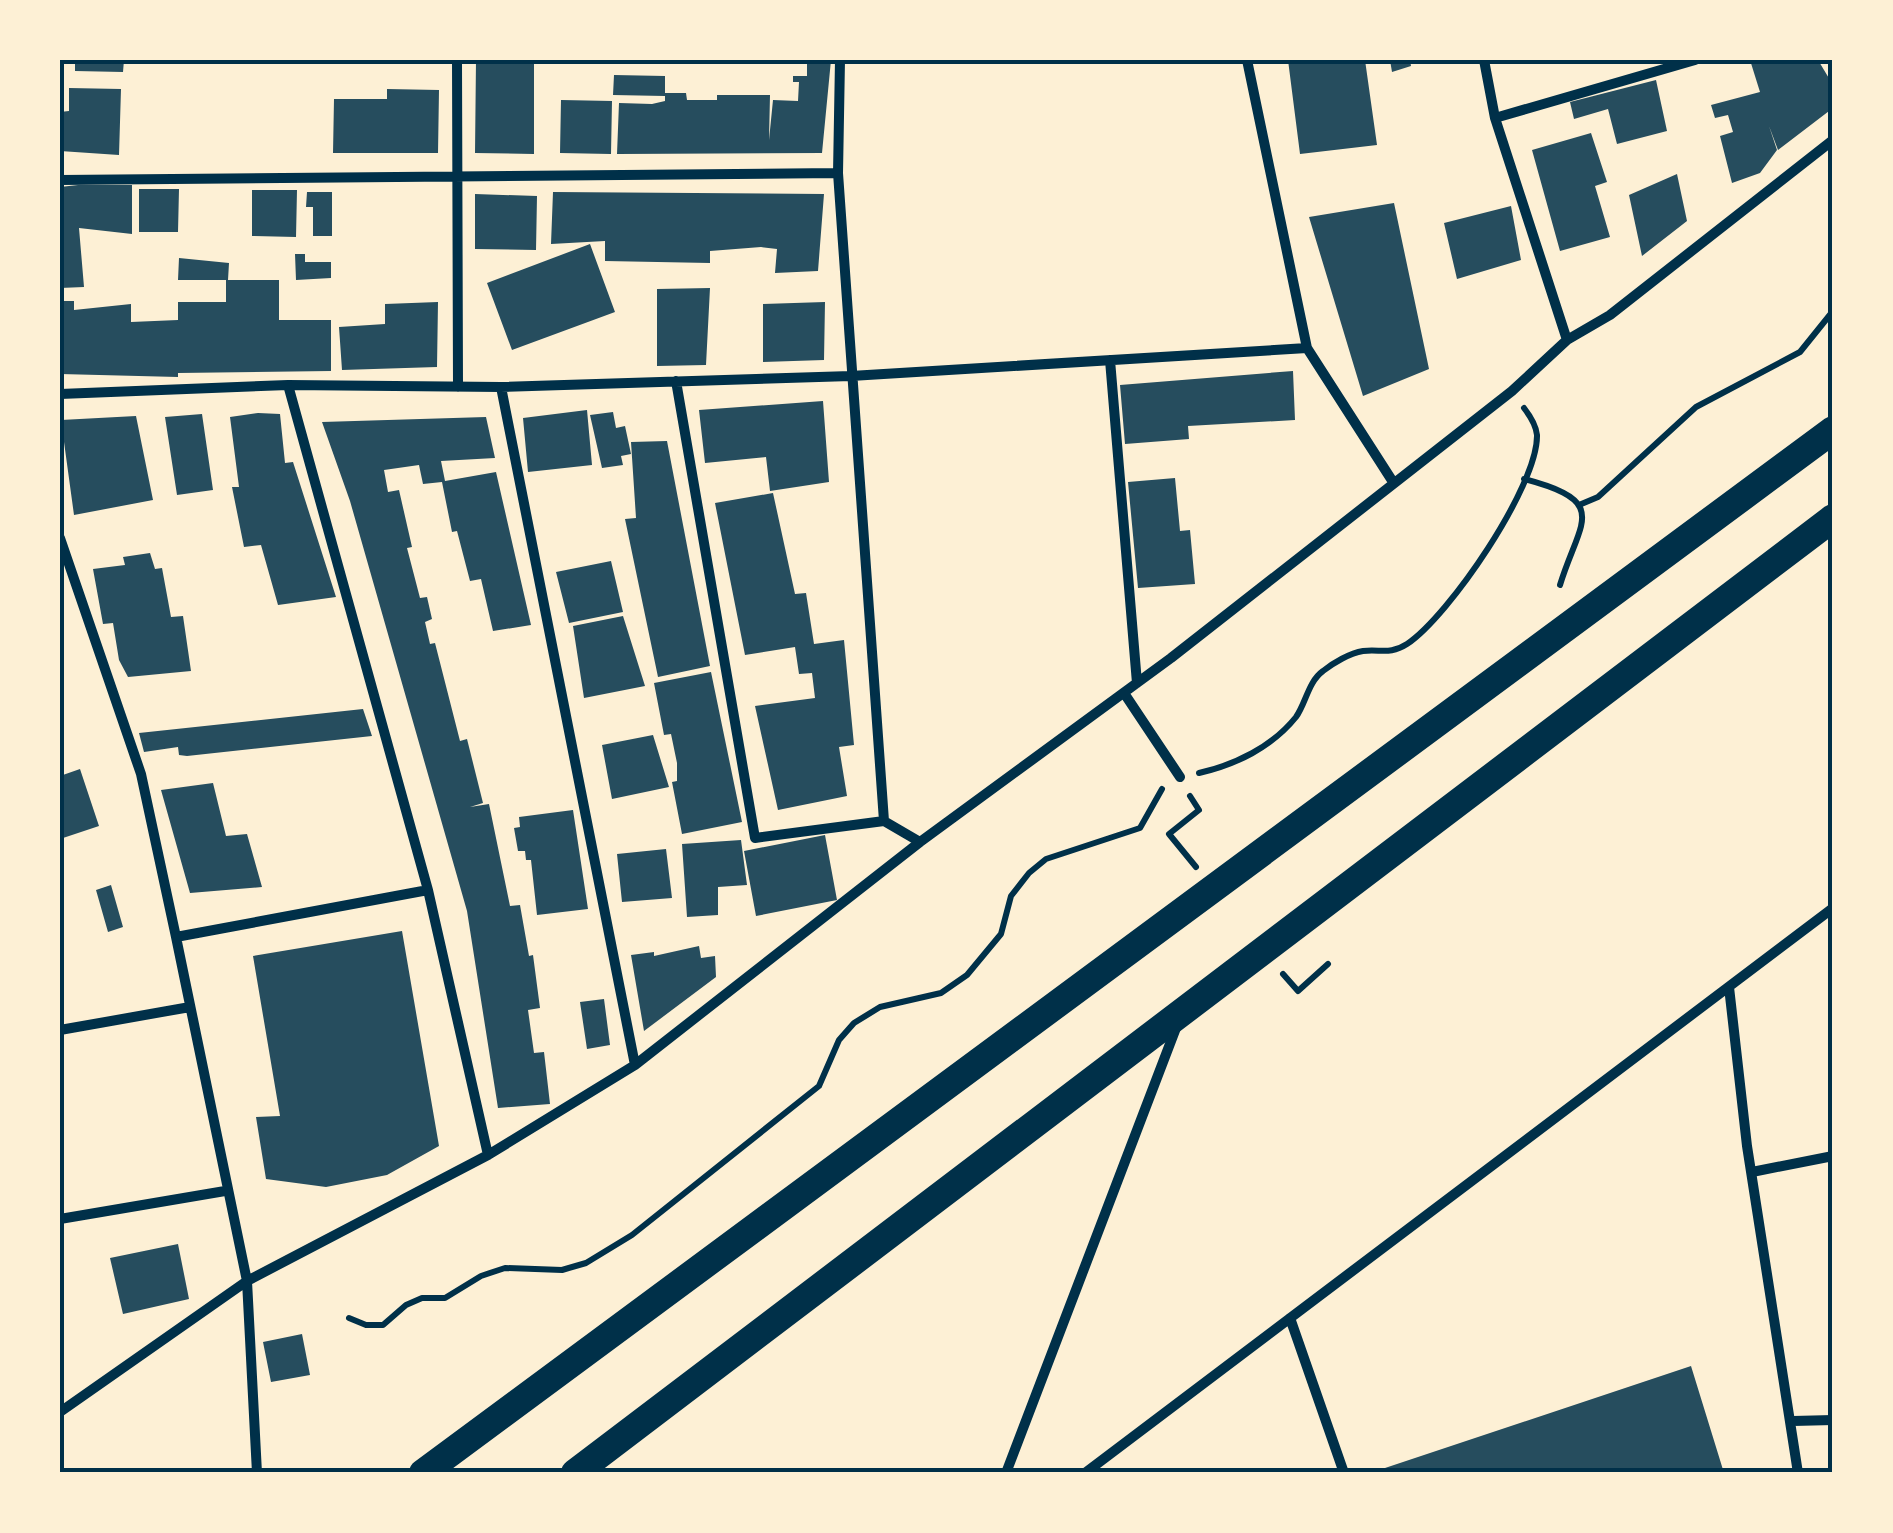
<svg xmlns="http://www.w3.org/2000/svg" width="1893" height="1533" font-family="Mulish,sans-serif">
  <style>
    .building { fill: #264d5e }
    .lines { fill: none; stroke-linecap: round; stroke-linejoin: round }
    .path { stroke: #003049; stroke-width: 6 }
    .minor { stroke: #003049; stroke-width: 10 }
    .trunk { stroke: #003049; stroke-width: 28 }
    .neatline { fill: none; stroke: #003049; stroke-width: 4 }
  </style>
  <rect width="100%" height="100%" fill="#fdf0d5"/>
  <!-- building -->
  <path class="building" d="M86,60H124L123,72L75,71V63Z
    M476,60H534V154L475,153Z
    M797,60H831L822,153L617,154L619,103L652,104L665,101V96L613,95L614,75L665,76V93H686L687,100H717V95H770L769,140L773,100L798,101L799,82H793V76H807V64Z
    M1288,60H1365L1377,145L1300,154Z
    M1390,60H1410L1411,66L1392,72Z
    M1750,60H1818L1833,85V108L1778,150L1769,126L1777,150L1760,173L1732,183L1720,136L1733,132L1728,115L1715,118L1711,105L1760,92Z
    M1656,80L1667,131L1617,144L1608,109L1574,119L1570,102Z
    M69,88L121,89L119,155L60,151V112L69,111Z
    M387,89L439,90L438,153H333L334,99H387Z
    M561,100L612,101L611,154L560,153Z
    M1591,133L1607,182L1595,186L1610,237L1560,251L1532,150Z
    M1677,174L1687,221L1642,256L1629,195Z
    M78,185H132V234L79,228L84,287L60,288V187Z
    M139,189H179L178,232H139Z
    M252,190H297L296,237L252,236Z
    M307,192H332V236H313V207H306Z
    M553,192L824,194L818,271L775,273L777,249L761,247L710,251V263L605,261V241L551,244Z
    M475,194L537,196L536,250L475,249Z
    M1394,203L1429,369L1363,396L1309,217Z
    M1511,206L1521,260L1457,279L1444,223Z
    M590,244L615,312L512,350L487,283Z
    M295,254H305V262H331V278L296,280Z
    M179,258L229,263L228,280H178Z
    M226,280H279V320H331V371L178,373V377L60,374V301H74V310L131,304V322L178,320V302H226Z
    M710,288L706,365L657,366V289Z
    M438,302L437,367L342,370L339,327L385,324V304Z
    M825,302L824,360L763,362V304Z
    M1293,371L1295,420L1188,426L1189,439L1125,444L1120,385Z
    M823,401L829,482L770,491L766,457L705,463L699,410Z
    M587,410L592,465L528,472L523,418Z
    M613,412L616,428L625,426L631,454L621,456L623,465L602,468L590,415Z
    M258,413L280,414L285,463L293,462L336,597L278,605L261,545L244,547L232,487H239L230,417Z
    M202,414L213,490L177,495L165,417Z
    M136,416L153,500L74,515L61,420Z
    M486,417L495,458L441,461L445,481L496,472L531,625L493,631L481,579L470,581L457,531L452,532L442,482L423,484L419,465L384,470L388,492L399,490L412,547L407,548L420,598L427,597L432,619L425,622L430,644L435,643L460,741L467,739L483,803L470,807L489,804L510,906L520,905L529,956L533,955L540,1008L528,1010L534,1053L544,1052L550,1104L498,1108L467,911L350,501L322,422Z
    M667,441L710,666L658,677L625,519L636,518L631,442Z
    M1175,478L1180,531L1190,530L1195,584L1138,588L1128,482Z
    M773,493L795,594L806,593L814,644L844,640L854,745L839,747L847,796L778,810L755,706L815,698L812,673L799,674L795,647L745,655L715,503Z
    M150,553L155,569L162,568L171,617L183,616L191,671L128,677L119,660L113,623L103,624L93,569L125,565L123,557Z
    M611,561L623,612L569,623L556,572Z
    M623,616L645,686L584,698L573,626Z
    M711,672L742,822L682,834L672,782L677,781V763L671,734L664,735L654,683Z
    M363,709L372,736L187,756L179,755L178,747L144,752L139,733Z
    M653,735L669,787L612,799L602,745Z
    M80,769L99,826L60,839V776Z
    M213,783L226,836L247,834L262,887L190,893L161,790Z
    M573,810L588,909L537,915L531,860H526L525,851H518L514,828L520,827L519,817Z
    M825,835L837,900L756,916L744,851Z
    M741,840L747,885L718,887V915L687,917L682,844Z
    M666,849L672,898L622,902L617,854Z
    M111,885L123,927L108,932L96,890Z
    M402,931L439,1146L387,1175L326,1187L266,1179L256,1117L280,1116L253,956Z
    M699,946L701,958L715,956L716,977L644,1031L631,955L654,952V956Z
    M604,999L610,1045L587,1049L580,1002Z
    M178,1244L189,1299L123,1314L110,1258Z
    M302,1334L310,1375L271,1382L263,1342Z
    M1691,1366L1724,1473H1384L1382,1469Z"/>
  <g class="lines">
    <!-- path -->
    <path class="path" d="M1524,479C1611,502 1580,520 1560,585
      M1579,505L1598,497L1696,407L1800,352L1833,311
      M1199,773C1235,765 1272,747 1296,717C1306,703 1308,682 1323,671C1333,663 1350,653 1363,651C1381,649 1390,655 1407,644C1449,616 1538,486 1537,435C1536,425 1531,417 1524,408
      M1190,796L1199,810L1169,834L1196,867
      M1283,974L1298,991L1328,964
      M349,1318L366,1325H383L406,1305L422,1298H445L481,1276L505,1268L562,1270L586,1263L632,1235L819,1086L839,1040L854,1023L880,1007L941,993L967,975L1001,934L1011,896L1029,873L1046,859L1140,828L1162,789"/>
    <!-- minor -->
    <path class="minor" d="M457,60L458,387
      M840,60L838,173L884,821L920,842
      M1247,60L1307,348L1393,482
      M1484,60L1495,118L1567,340
      M1495,118L1695,60
      M60,180L838,173
      M1110,360L1137,683
      M676,381L755,838L884,821
      M288,385L428,890L488,1155
      M501,387L635,1065
      M60,394L288,385L501,387L851,376L1307,348
      M60,538L141,774L176,937L247,1281L257,1473
      M1124,693L1180,777
      M176,937L428,890
      M1729,987L1747,1146L1798,1473
      M60,1030L190,1007
      M1752,1172L1833,1156
      M60,1219L225,1191
      M1290,1318L1344,1473
      M60,1412L247,1281L488,1155L635,1065L920,842L1171,658L1512,391L1567,340L1610,315L1833,140
      M1793,1421L1833,1420
      M1006,1473L1176,1028
      M1085,1473L1833,908"/>
    <!-- trunk -->
    <path class="trunk" d="M423,1473L1833,430
      M575,1473L1833,518"/>
  </g>
  <!-- border -->
  <rect width="1893" height="1533" fill="none" stroke="#fdf0d5" stroke-width="125"/>
  <rect x="62" y="62" width="1768" height="1408" class="neatline"/>
</svg>
